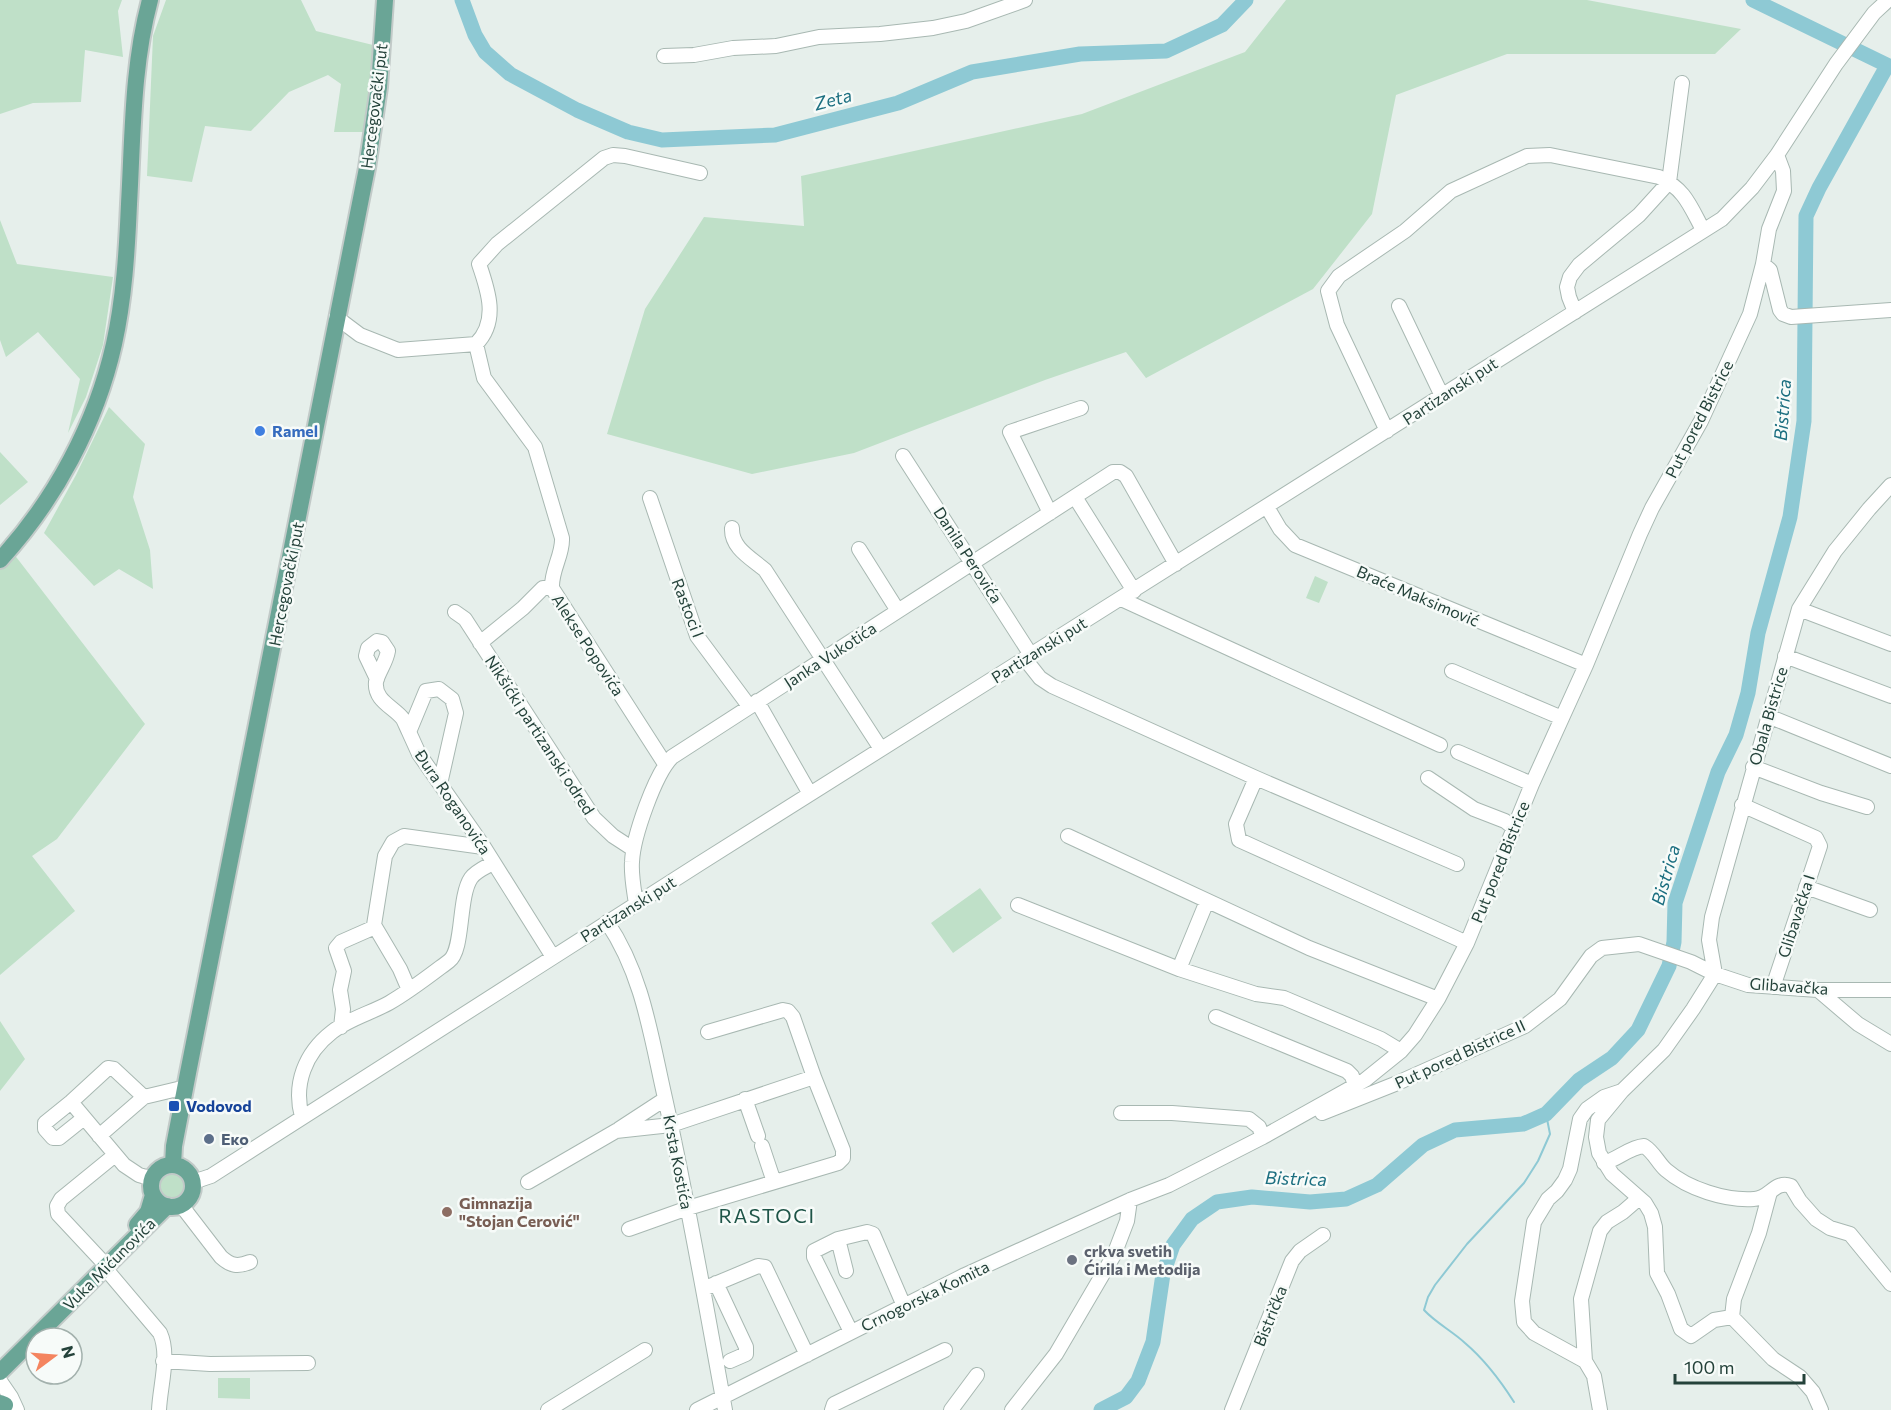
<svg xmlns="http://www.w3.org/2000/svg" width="1891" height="1410" font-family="Commissioner,sans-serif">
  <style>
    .green { fill: #bfe0c8 }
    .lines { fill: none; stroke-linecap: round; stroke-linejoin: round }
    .stream { stroke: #8ec9d4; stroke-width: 2 }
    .river { stroke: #8ec9d4; stroke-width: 15 }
    .minor-casing { stroke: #a8b8b2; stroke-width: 16 }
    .major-casing { stroke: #c2cac8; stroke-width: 20 }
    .minor { stroke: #fff; stroke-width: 14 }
    .major { stroke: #6aa596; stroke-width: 16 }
    .shop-dot { fill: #3f7fe0; stroke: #f7fbf9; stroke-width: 2 }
    .transit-dot { fill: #1a4fb4; stroke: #f7fbf9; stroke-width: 2 }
    .service-dot { fill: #5c6f8a; stroke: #f7fbf9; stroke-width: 2 }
    .education-dot { fill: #8d6e63; stroke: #f7fbf9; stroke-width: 2 }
    .worship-dot { fill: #6b7280; stroke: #f7fbf9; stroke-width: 2 }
    .labels { text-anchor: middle; stroke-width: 5; stroke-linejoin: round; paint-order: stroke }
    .street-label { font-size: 16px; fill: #24423a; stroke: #f7fbf9 }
    .shop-label { font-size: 16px; font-weight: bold; fill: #366cbe; stroke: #f7fbf9; text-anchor: start }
    .transit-label { font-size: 16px; font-weight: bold; fill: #164399; stroke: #f7fbf9; text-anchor: start }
    .service-label { font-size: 16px; font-weight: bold; fill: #4e5e75; stroke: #f7fbf9; text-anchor: start }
    .education-label { font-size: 16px; font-weight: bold; fill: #785e54; stroke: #f7fbf9; text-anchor: start }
    .worship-label { font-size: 16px; font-weight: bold; fill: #5b616d; stroke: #f7fbf9; text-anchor: start }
    .water-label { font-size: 18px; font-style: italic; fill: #1c6f80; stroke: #f7fbf9 }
    .quarter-label { font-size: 20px; letter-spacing: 1.5px; fill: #1f5548; stroke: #f7fbf9 }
  </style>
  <rect width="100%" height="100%" fill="#e6efeb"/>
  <!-- green -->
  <path class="green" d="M0,0H122L118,11L123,57L85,50L81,102L33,103L0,114Z
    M166,0H301L316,31L373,45L366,132H334L341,84L328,75L289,92L251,131L205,126L192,182L147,176L153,36Z
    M1286,0H1587L1741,29L1715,54H1507L1396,95L1372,214L1313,289L1146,378L1126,352L1045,380L854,453L752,474L607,434L645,309L704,217L804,226L801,176L1082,114L1245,52Z
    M0,220L17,264L113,277L103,345L86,397L68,433L80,379L38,332L6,357L0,340Z
    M109,407L145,444L133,497L150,550L153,589L119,569L94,586L44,533L76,475Z
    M0,452L28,482L0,505Z
    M10,549L145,724L57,839L32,856L75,911L0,975V560Z
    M1315,576L1328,582L1319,603L1306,598Z
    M980,888L1002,918L953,953L931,923Z
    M0,1021L25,1059L0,1091Z
    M158 1185a15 15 0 1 1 30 0a15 15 0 1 1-30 0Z
    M218,1378H250V1399L218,1398Z"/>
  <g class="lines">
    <!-- stream -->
    <path class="stream" d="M1514,1402C1500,1380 1485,1360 1465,1343C1452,1331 1436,1323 1424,1310L1428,1297L1435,1285L1467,1244L1524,1183L1538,1161L1550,1134L1546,1114"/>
    <!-- river -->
    <path class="river" d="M462,0L475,35L485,52L510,74L577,110L628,132L662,140L775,135L898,103L972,72L1080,54L1166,51L1222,25L1246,0
      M1753,0L1891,67
      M1101,1410L1126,1397L1138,1381L1153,1342L1163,1274L1173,1245L1192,1219L1217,1202L1252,1197L1310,1202L1346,1199L1377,1185L1423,1145L1455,1130L1523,1124L1546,1114L1579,1080L1612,1058L1638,1030L1669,966L1674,942L1675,903L1718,772L1736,735L1748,693L1758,633L1790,517L1804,421L1806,216L1819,188L1887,66"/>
    <!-- minor casing -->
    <g class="minor-casing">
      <path id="minor" d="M664,56L694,55L733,48L776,46L819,37L880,34L933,28L966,21L1025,0
        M1763,264L1770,270L1780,310L1783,314L1791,317L1891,310
        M1399,306L1442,396
        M1575,312L1569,297L1567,287L1570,277L1579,265L1639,215L1669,182L1682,83
        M336,317L360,335L398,350L476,344C499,321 488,290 479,264L497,244L604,158L613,155L625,156L700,173
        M476,344L484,378L535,447L562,538C563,555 551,570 552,588L665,764
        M1387,431L1337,325L1328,291L1339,276L1405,231L1451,191L1527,156L1550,155L1659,177C1685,189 1690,206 1703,230
        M903,456L1031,655
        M1075,497L1134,591
        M650,498L697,636L749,706
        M1267,507L1280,529L1295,545L1586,665
        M1050,513L1010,432L1081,408
        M732,528C731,548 751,558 765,570L881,749
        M859,549L898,611
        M1121,599L1440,745
        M1799,609L1891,644
        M455,612L465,619L594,818L613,836L633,849
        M480,643L523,608L543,588H552
        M1785,656L1891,696
        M1025,659L1040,678L1052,686L1256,778L1457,864
        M1452,671L1562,718
        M377,679L366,656L368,648L377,641L382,642L388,651C386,663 378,672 376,682C374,701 394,707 403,719C405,723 407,728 409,732
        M757,701L810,794
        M1768,716L1891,766
        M1458,752L1532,784
        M1753,767L1821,793L1867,807
        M1256,778L1236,824L1239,840L1467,943
        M1428,778L1474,809L1505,821L1514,828
        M440,784L456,713L452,699L439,689L426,691L409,732L419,754L482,844L553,957
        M1742,805L1816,838L1820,846L1773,987
        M1068,836L1309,948L1438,999
        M1806,887L1870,910
        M636,904C634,890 631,875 632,862C633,837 655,774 672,757L1113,472H1120L1126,476L1176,564
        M1018,905L1179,969L1256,994L1284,998L1381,1039L1401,1051
        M607,922C643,975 651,1037 665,1098C688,1201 706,1306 725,1410
        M1179,969L1207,901
        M1715,974L1709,940L1712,917L1799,609L1835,551L1869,509L1891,485
        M409,990L400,969L374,925L385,856L393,842L404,836L483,847
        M1818,990L1858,1024L1891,1044
        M1216,1017L1347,1071L1352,1076L1355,1086
        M341,1027L343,1009L340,990L344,971L336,948L341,942L375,927
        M708,1032L783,1010L788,1011L793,1017L814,1077
        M1622,1091L1598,1120L1596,1137L1599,1153L1612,1174L1645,1203L1651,1213L1655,1227L1657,1273L1668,1294L1681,1329L1691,1336L1714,1320L1732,1317L1773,1359L1800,1377L1813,1392L1821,1410
        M745,1099L758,1136
        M71,1102L124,1165L139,1175L153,1179
        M1121,1113H1172L1249,1119L1259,1127L1263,1137
        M1322,1113L1395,1084L1525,1026L1560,999L1591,956L1602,948L1639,944L1691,962L1715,974L1748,985L1818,990H1891
        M302,1117C293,1084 305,1053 332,1032C348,1019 371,1013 389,1003C410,991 429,976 449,961C464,950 458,897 471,878C476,871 486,867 493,863
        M84,1118L59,1138H53L45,1129V1123L71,1102L108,1068L114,1069L144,1097
        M619,1129L665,1099
        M99,1136L144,1097L186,1087
        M762,1146L774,1182
        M1604,1163C1618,1159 1630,1147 1644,1146C1654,1152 1658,1163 1666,1170C1688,1189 1726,1201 1754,1199C1770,1199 1774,1180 1791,1186L1800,1201L1816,1219L1830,1228L1850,1234L1891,1284
        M193,1182L211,1176L699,864L1722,219L1752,188L1777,155L1836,64L1874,13L1888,0
        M528,1182L616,1131L671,1125L814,1077L843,1150V1158L838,1163L688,1208L629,1229
        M181,1205L221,1257C231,1266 238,1267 250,1262
        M838,1239L867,1232L873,1234L904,1306
        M101,1260L58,1214L57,1206L61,1199L115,1155
        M105,1268L160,1333C170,1355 160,1386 159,1410
        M846,1271L838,1239L814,1251V1257L851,1332
        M716,1283L746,1347V1354L730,1361
        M703,1289L758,1266L765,1267L807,1355
        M1732,1317L1734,1299L1759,1233L1770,1192
        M163,1361L210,1364L308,1363
        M1585,1361L1581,1299L1600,1231L1607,1222L1623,1212L1638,1199
        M0,1381L11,1397L17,1410
        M548,1410L645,1350
        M697,1410L965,1275L1130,1200L1169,1185L1263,1137L1365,1080L1401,1051L1415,1035L1438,999L1467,943L1532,784L1586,665L1640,534L1652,508L1701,421L1750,314L1763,264L1769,229L1784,191L1783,171L1777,155
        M832,1410L834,1404L945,1350
        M951,1410L977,1375
        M1012,1410L1056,1354L1114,1255L1127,1221L1130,1200
        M1232,1410L1292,1261L1300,1251L1323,1235
        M1600,1410L1594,1376L1585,1361L1534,1333L1524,1322L1522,1301L1534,1222L1548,1199L1557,1191L1565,1180L1570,1169L1580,1119L1587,1109L1604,1097L1622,1091L1664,1050L1693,1009L1715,974"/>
    </g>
    <!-- major casing -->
    <g class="major-casing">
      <path id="major" d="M0,560C55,500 96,424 114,344C124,299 127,251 129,204C133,135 132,67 150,0
        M173,1165L174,1146L188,1073L367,168L379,87L385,0
        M151 1186a21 21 0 1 1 42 0a21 21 0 1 1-42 0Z
        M137,1225L148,1212L153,1195
        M0,1372L167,1206
        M0,1403L5,1405"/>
    </g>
    <!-- minor -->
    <use href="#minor" class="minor"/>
    <!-- major -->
    <use href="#major" class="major"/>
  </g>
  <!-- markers -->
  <circle class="shop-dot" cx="260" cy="431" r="6"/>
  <rect class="transit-dot" x="168" y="1100" width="12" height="12" rx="3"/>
  <circle class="service-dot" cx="209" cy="1139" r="6"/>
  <circle class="education-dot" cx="447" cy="1212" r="6"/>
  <circle class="worship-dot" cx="1072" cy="1260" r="6"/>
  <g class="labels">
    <!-- street labels -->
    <g class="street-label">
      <text transform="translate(374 106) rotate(-83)" y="6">Hercegovački put</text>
      <text transform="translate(1450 391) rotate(-33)" y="6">Partizanski put</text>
      <text transform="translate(1699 419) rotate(-63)" y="6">Put pored Bistrice</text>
      <text transform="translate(968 555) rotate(57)" y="6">Danila Perovića</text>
      <text transform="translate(286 584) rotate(-79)" y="6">Hercegovački put</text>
      <text transform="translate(1418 596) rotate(23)" y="6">Braće Maksimović</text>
      <text transform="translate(688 608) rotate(69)" y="6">Rastoci I</text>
      <text transform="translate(588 645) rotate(57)" y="6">Alekse Popovića</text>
      <text transform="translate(1039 650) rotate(-32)" y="6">Partizanski put</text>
      <text transform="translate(830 655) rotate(-33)" y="6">Janka Vukotića</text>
      <text transform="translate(1768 716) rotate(-74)" y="6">Obala Bistrice</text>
      <text transform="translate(540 735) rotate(57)" y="6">Nikšićki partizanski odred</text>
      <text transform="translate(453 802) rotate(56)" y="6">Đura Roganovića</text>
      <text transform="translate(1500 862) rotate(-68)" y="6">Put pored Bistrice</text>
      <text transform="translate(628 909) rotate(-32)" y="6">Partizanski put</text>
      <text transform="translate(1796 916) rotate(-72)" y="6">Glibavačka I</text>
      <text transform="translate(1789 986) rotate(4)" y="6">Glibavačka</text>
      <text transform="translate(1460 1054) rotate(-25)" y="6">Put pored Bistrice II</text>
      <text transform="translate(678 1162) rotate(79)" y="6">Krsta Kostića</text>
      <text transform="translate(109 1264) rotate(-45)" y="6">Vuka Mićunovića</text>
      <text transform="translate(925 1296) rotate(-26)" y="6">Crnogorska Komita</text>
      <text transform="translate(1270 1316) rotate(-68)" y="6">Bistrička</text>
    </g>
    <!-- shop labels -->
    <g class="shop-label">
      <text x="272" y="437">Ramel</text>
    </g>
    <!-- transit labels -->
    <g class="transit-label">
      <text x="186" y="1112">Vodovod</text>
    </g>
    <!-- service labels -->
    <g class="service-label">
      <text x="221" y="1145">Еко</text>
    </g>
    <!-- education labels -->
    <g class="education-label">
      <text x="459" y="1209">Gimnazija<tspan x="459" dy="18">"Stojan Cerović"</tspan></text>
    </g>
    <!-- worship labels -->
    <g class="worship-label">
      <text x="1084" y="1257">crkva svetih<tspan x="1084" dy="18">Ćirila i Metodija</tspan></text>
    </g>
    <!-- water labels -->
    <g class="water-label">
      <text transform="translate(833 100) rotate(-15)" y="6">Zeta</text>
      <text transform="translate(1783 410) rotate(-86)" y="6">Bistrica</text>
      <text transform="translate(1666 875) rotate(-74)" y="6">Bistrica</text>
      <text transform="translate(1296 1179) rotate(2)" y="6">Bistrica</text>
    </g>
    <!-- quarter labels -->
    <g class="quarter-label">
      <text x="767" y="1223">RASTOCI</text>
    </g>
  </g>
  <!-- north arrow -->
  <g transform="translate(54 1356) rotate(74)"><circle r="28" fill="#f7fbf9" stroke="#a3b1ad" stroke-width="1.5"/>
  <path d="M0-4.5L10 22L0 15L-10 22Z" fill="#f4845f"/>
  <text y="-9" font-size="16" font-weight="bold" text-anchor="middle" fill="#24423a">N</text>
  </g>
  <!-- scale -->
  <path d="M1675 1374v9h129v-9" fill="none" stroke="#24423a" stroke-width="3"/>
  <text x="1684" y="1374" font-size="18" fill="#24423a" stroke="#f7fbf9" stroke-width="4.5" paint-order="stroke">100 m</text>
</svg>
